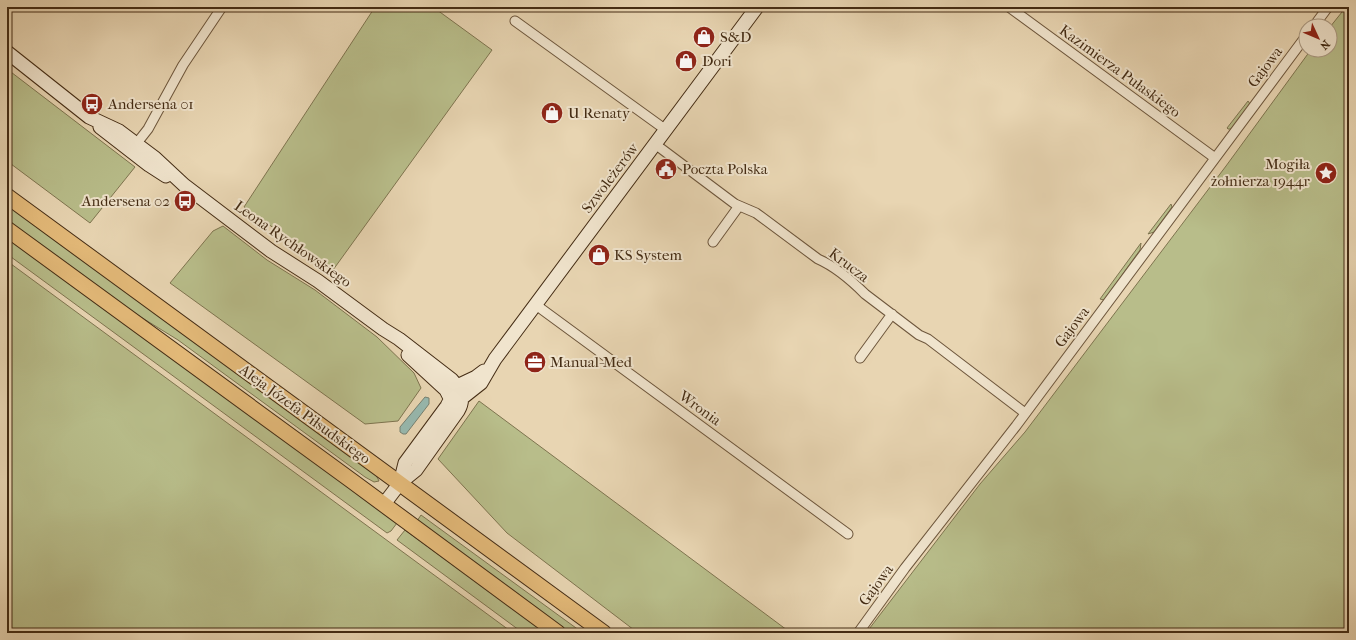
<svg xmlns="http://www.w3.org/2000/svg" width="1356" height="640" font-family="'IM FELL French Canon',serif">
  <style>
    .green { fill: #b8bd8a; stroke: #7e744f }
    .water { fill: #97b8ae; stroke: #768070 }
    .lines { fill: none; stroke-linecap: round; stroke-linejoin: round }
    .street-casing { stroke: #6d563c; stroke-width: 11 }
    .secondary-casing { stroke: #442c14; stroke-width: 15 }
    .primary-casing { stroke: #442c14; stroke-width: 17 }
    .street { stroke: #f0e4cd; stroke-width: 9 }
    .secondary { stroke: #f0e4cd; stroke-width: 13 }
    .primary { stroke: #e4ba79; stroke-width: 15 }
    .labels { text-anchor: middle; stroke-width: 4; stroke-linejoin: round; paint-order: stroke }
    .poi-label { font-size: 15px; fill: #442c14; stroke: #f0e4cd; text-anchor: start }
    .street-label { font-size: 15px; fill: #442c14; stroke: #f0e4cd }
  </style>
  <rect width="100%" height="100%" fill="#e8d5b2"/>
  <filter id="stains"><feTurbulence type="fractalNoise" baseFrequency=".005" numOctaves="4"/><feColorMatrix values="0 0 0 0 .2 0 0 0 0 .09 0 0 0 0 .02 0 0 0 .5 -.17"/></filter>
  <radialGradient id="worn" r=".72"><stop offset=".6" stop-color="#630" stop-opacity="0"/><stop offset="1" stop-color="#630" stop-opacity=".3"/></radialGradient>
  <!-- green -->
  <path class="green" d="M375,7H433L492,50L333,270L244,207Z
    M1346,7H1349V633H866L980,484L1025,432L1226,166L1310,51L1311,50H1330V27Z
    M7,69L135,167L90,223L7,161Z
    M1248,101L1250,104L1231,129H1228L1227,128Z
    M7,204L373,473L377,477L379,481L374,482L365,477L178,340L123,306L7,221Z
    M1171,204L1172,207L1154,232L1148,234Z
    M223,226L267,260L315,290L377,337L414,373L421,388L398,421L365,424L170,283L213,231Z
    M7,237L397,523L391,531L387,533L7,254Z
    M1141,243L1140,250L1104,300L1100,299Z
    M7,261L513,633H137L132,629L97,630L88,633H47L29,629L25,633H7Z
    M479,401L791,633H638L507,533L438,459Z
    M421,515L565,620L583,633H568L417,521Z
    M405,530L546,633H523L397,540Z"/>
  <!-- water -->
  <path class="water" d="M425,397L429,398V404L406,434H403L400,432V427Z
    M132,629L137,633H88L97,630Z"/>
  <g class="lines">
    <!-- street casing -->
    <g class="street-casing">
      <path id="street" d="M1009,7L1215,158
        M515,21L666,130
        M1314,26L1328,7
        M655,144L735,204L756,213L818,259C834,266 853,282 865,294L919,335L928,339L1025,413
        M133,148L148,129L183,65L222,7
        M713,242L739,206
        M536,305L848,534
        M860,358L892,314
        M858,633L905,568L1016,426L1306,36"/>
    </g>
    <!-- secondary casing -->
    <g class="secondary-casing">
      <path id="secondary" d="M7,52L89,117L119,131L155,158L184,185L271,251L318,281L383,329L399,339L452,380C461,390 465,399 458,411L416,470L400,483L384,504
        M100,127L149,165L166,176
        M408,355L446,390L450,398
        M462,398L481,383L495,359L757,7
        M400,483L405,463L447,406L457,386L476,377L484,371"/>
    </g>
    <!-- primary casing -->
    <g class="primary-casing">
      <path id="primary" d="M7,196L604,633
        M7,229L352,481L558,633"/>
    </g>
    <!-- street -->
    <use href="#street" class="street"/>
    <!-- secondary -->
    <use href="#secondary" class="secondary"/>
    <!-- primary -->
    <use href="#primary" class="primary"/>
  </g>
  <!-- icons -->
  <defs>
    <g id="shop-disc" transform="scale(1.15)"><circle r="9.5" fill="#8f2418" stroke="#f0e4cd"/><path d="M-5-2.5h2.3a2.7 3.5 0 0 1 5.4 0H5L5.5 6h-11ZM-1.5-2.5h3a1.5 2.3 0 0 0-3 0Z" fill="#fff"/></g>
    <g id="bus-disc" transform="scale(1.15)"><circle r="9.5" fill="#8f2418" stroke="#f0e4cd"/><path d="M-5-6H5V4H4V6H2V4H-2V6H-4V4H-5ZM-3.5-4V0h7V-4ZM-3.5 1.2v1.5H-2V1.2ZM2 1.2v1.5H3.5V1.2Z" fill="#fff"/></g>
    <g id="civic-disc" transform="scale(1.15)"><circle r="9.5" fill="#8f2418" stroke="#f0e4cd"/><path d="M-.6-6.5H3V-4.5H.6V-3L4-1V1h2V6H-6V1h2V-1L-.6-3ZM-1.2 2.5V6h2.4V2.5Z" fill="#fff"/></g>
    <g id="sight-disc" transform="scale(1.15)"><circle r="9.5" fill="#8f2418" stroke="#f0e4cd"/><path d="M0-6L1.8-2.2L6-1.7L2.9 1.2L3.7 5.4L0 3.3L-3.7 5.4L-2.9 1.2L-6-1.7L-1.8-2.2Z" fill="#fff"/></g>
    <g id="office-disc" transform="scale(1.15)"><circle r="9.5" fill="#8f2418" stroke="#f0e4cd"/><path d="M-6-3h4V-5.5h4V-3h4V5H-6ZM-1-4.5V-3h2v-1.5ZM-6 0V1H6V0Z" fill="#fff"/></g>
  </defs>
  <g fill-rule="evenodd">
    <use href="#shop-disc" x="704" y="37"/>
    <use href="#shop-disc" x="686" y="61"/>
    <use href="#bus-disc" x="92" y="104"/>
    <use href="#shop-disc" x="552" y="113"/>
    <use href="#civic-disc" x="666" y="169"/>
    <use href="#sight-disc" x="1326" y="173"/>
    <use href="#bus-disc" x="185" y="201"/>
    <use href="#shop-disc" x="599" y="255"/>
    <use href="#office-disc" x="535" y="362"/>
  </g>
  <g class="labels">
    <!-- poi labels -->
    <g class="poi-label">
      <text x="720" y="42">S&amp;D</text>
      <text x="702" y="66">Dori</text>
      <text x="108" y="109">Andersena 01</text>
      <text x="568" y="118">U Renaty</text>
      <text x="1310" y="169" text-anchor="end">Mogiła<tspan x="1310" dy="17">żołnierza 1944r</tspan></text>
      <text x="682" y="174">Poczta Polska</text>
      <text x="170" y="206" text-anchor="end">Andersena 02</text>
      <text x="614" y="260">KS System</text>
      <text x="550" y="367">Manual-Med</text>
    </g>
    <!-- street labels -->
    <g class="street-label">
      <text transform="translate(1265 67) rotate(-53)" y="5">Gajowa</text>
      <text transform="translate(1120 71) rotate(36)" y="5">Kazimierza Pułaskiego</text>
      <text transform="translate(610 178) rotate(-53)" y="5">Szwoleżerów</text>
      <text transform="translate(293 244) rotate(35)" y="5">Leona Rychłowskiego</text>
      <text transform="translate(849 265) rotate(37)" y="5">Krucza</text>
      <text transform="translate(1072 327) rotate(-53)" y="5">Gajowa</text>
      <text transform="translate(700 408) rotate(36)" y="5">Wronia</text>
      <text transform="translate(305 414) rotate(36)" y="5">Aleja Józefa Piłsudskiego</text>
      <text transform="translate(876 585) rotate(-54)" y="5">Gajowa</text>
    </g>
  </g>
  <!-- margin -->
  <rect width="1356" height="640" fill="none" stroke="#e8d5b2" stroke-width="24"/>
  <rect x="8" y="8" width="1340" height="624" fill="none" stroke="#442c14" stroke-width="2"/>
  <rect x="12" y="12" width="1332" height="616" fill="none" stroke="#442c14"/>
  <!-- north arrow -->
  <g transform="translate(1318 38) rotate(134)"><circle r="19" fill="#f0e4cd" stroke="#ab9a83"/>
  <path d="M0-3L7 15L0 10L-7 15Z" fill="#8f2418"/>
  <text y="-6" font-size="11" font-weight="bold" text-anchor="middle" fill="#442c14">N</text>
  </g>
  <rect width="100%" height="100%" filter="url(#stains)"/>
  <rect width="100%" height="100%" fill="url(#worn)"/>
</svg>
